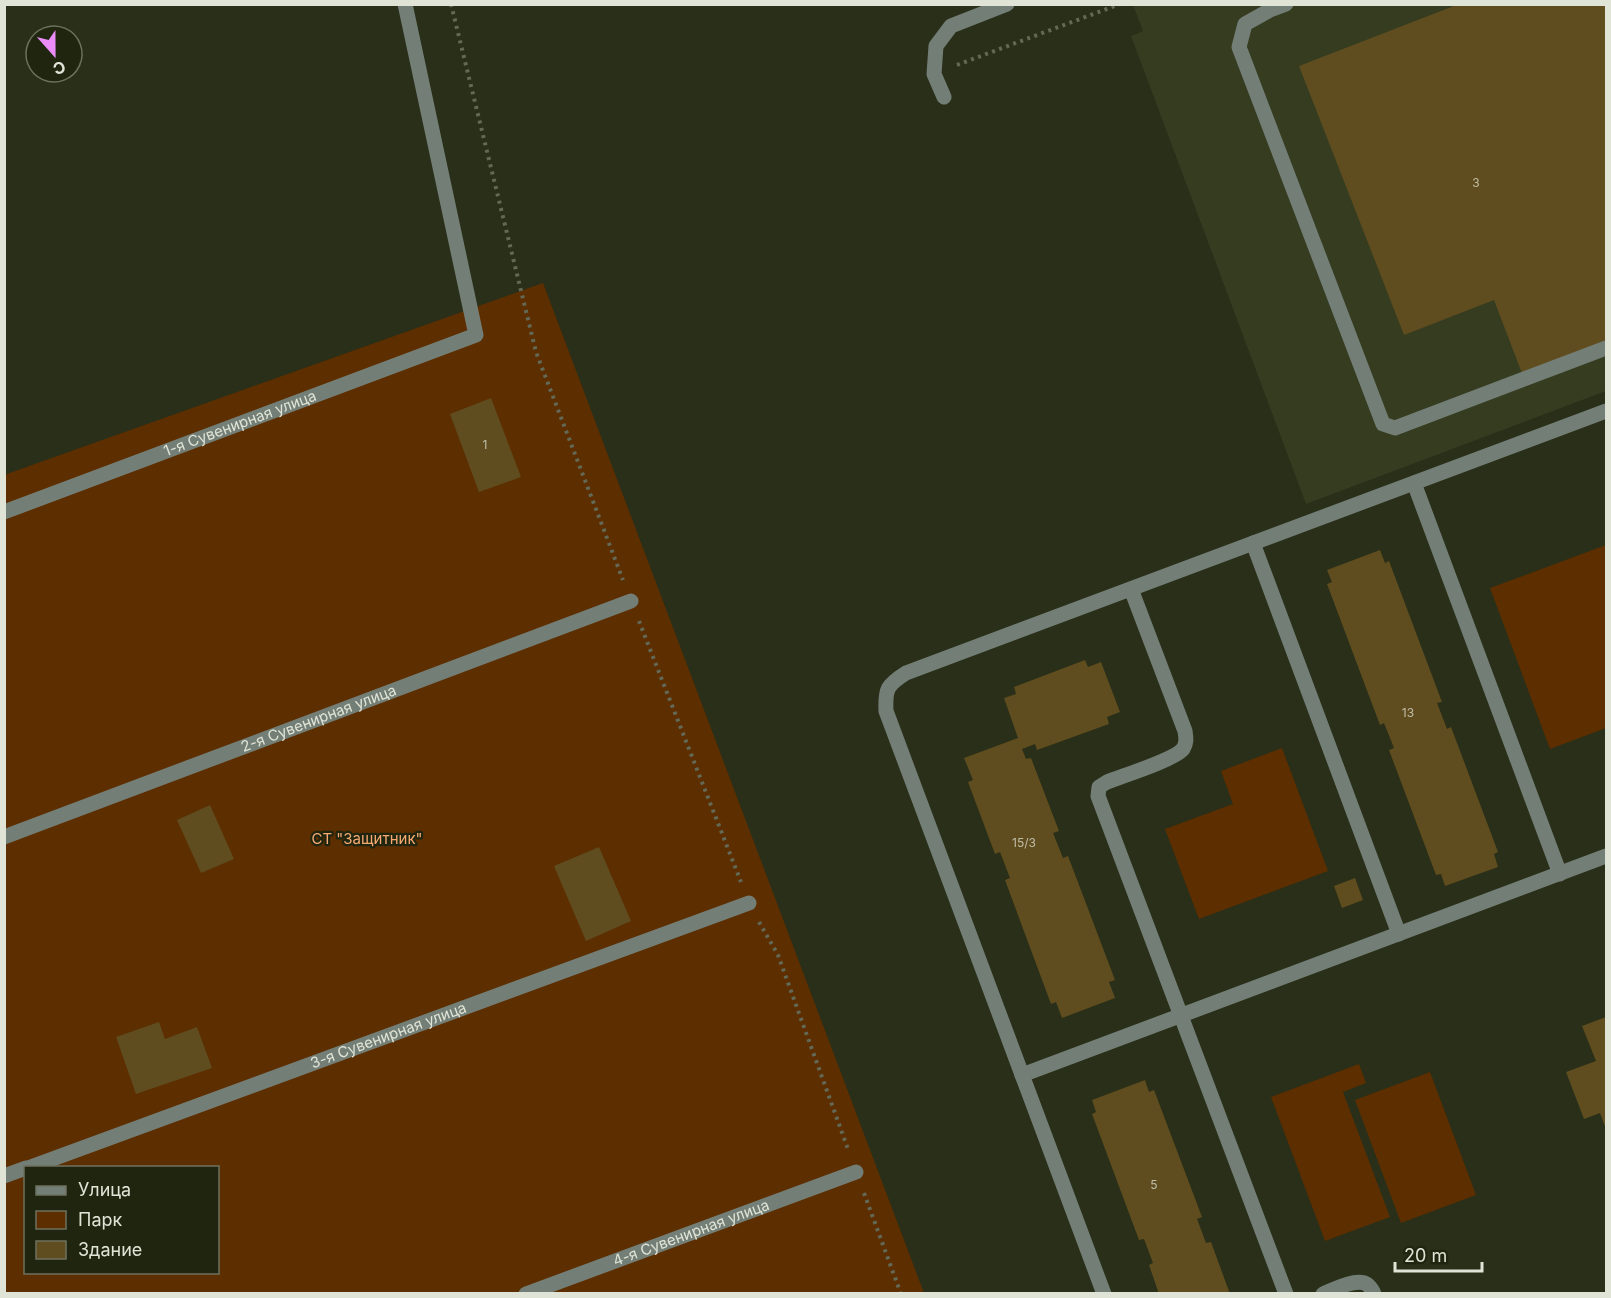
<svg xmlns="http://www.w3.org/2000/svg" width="1611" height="1298" font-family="Inter,sans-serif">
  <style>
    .built { fill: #353c20 }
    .green { fill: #5d2e00; fill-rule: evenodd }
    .building { fill: #5f4d1f }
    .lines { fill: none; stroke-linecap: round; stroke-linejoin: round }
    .path { stroke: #636955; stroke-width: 4; stroke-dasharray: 3 4.5; stroke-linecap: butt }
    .minor { stroke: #737e76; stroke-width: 15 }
    .labels { text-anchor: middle; stroke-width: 4.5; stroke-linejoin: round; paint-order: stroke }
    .number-label { font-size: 12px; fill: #c0bea8 }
    .street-label { font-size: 15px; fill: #e0e4d6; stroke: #20250f }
    .park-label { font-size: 15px; fill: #f7ab73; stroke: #20250f }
  </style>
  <rect width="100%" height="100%" fill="#292f18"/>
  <!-- built -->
  <path class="built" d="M1133,5H1606V391L1306,504L1131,36L1143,31Z"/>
  <!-- green -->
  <path class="green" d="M543,283L924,1293H5L4,475ZM26,1168H218V1272H26Z
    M1606,545V728L1550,749L1490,588Z
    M1282,748L1328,871L1199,919L1165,829L1233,804L1221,771Z
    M1359,1064L1366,1083L1343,1092L1390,1217L1325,1241L1271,1097Z
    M1430,1072L1476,1195L1401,1223L1355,1100Z"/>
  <!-- building -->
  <path class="building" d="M1459,4H1606V344L1523,376L1494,300L1404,335L1299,66Z
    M491,398L521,477L479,492L450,414Z
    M1380,550L1385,563L1389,561L1442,702L1437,703L1447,729L1451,727L1498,852L1494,854L1498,867L1445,886L1441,874L1436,875L1389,750L1394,748L1384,723L1380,725L1327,584L1332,582L1327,570Z
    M1085,660L1088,667L1101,662L1120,712L1107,717L1109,724L1037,750L1035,744L1022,749L1026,759L1031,758L1059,831L1053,833L1063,858L1068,856L1115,980L1109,982L1115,998L1062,1018L1056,1002L1051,1004L1005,880L1010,878L1000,852L995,854L968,782L973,780L964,758L1018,738L1004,698L1016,694L1014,687Z
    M210,805L234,859L201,873L177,820Z
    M599,847L631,921L586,941L554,866Z
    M1355,878L1363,900L1342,908L1334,886Z
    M1606,1017V1129L1600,1113L1584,1119L1566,1072L1596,1061L1582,1026Z
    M159,1022L165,1039L197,1027L212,1068L136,1094L116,1037Z
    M1145,1080L1149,1092L1154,1090L1202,1217L1197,1219L1206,1243L1211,1242L1230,1294H1159L1149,1265L1153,1263L1144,1239L1139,1240L1092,1114L1096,1112L1092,1100Z"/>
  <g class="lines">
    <!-- path -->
    <path class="path" d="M451,4L536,352L623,580
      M957,65L1120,4
      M639,621L741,882
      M759,922L778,955L849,1152
      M864,1193L901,1294"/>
    <!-- minor -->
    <g class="minor">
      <path d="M1286,4L1270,10L1245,24L1239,47L1383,424L1395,428L1606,348"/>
      <path d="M944,97L934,74L936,46L951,26L1007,4"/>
      <path d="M1414,483L1560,874"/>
      <path id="s1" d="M4,512L476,335L405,4"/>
      <path d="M1253,543L1399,934"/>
      <path d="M1131,589L1185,731C1186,738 1187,743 1183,749C1174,760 1122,776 1107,782L1099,787L1098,796L1286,1294"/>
      <path id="s2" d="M4,837L631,601"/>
      <path d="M1022,1075L1606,856"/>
      <path id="s3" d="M28,1168L749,903"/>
      <path d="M4,1176L26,1168"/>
      <path id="s4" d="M526,1294L856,1172"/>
      <path d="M1104,1294L886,711C885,689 887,685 906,673L1606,411"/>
      <path d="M1323,1294C1334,1289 1358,1277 1368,1285C1370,1287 1373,1291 1374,1294"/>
    </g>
  </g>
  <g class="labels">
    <!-- number labels -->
    <g class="number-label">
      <text x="1476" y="187">3</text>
      <text x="485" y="449">1</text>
      <text x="1408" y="717">13</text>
      <text x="1024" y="847">15/3</text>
      <text x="1154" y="1189">5</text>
    </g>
    <!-- street labels -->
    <g class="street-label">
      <text dy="5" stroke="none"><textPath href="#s1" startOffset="252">1-я Сувенирная улица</textPath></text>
      <text dy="5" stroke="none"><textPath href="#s2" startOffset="336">2-я Сувенирная улица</textPath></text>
      <text dy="5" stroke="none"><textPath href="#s3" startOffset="384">3-я Сувенирная улица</textPath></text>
      <text dy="5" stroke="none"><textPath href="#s4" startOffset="176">4-я Сувенирная улица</textPath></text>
    </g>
    <!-- park labels -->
    <g class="park-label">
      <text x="367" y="844">СТ "Защитник"</text>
    </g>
  </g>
  <!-- border -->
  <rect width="1611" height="1298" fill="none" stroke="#e0e4d6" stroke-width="12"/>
  <!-- legend -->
  <rect x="24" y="1166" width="195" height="108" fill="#20250f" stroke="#6d715f" stroke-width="1.5"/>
  <rect x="36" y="1186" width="30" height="9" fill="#737e76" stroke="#6d715f" stroke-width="1.5"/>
  <text x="78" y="1196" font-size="18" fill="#e0e4d6">Улица</text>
  <rect x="36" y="1211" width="30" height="18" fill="#5d2e00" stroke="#6d715f" stroke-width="1.5"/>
  <text x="78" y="1226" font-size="18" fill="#e0e4d6">Парк</text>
  <rect x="36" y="1241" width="30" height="18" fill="#5f4d1f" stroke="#6d715f" stroke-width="1.5"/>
  <text x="78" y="1256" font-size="18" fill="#e0e4d6">Здание</text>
  <!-- north arrow -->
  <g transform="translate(54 54) rotate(159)"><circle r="28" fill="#20250f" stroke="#6d715f" stroke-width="1.5"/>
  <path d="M0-4.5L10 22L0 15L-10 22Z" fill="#ec8cfa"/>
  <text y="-9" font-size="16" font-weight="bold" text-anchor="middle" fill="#e0e4d6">С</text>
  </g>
  <!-- scale -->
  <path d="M1395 1262v9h87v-9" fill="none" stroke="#e0e4d6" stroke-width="3"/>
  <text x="1404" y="1262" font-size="18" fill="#e0e4d6" stroke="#20250f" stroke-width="4.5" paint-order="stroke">20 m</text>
</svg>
